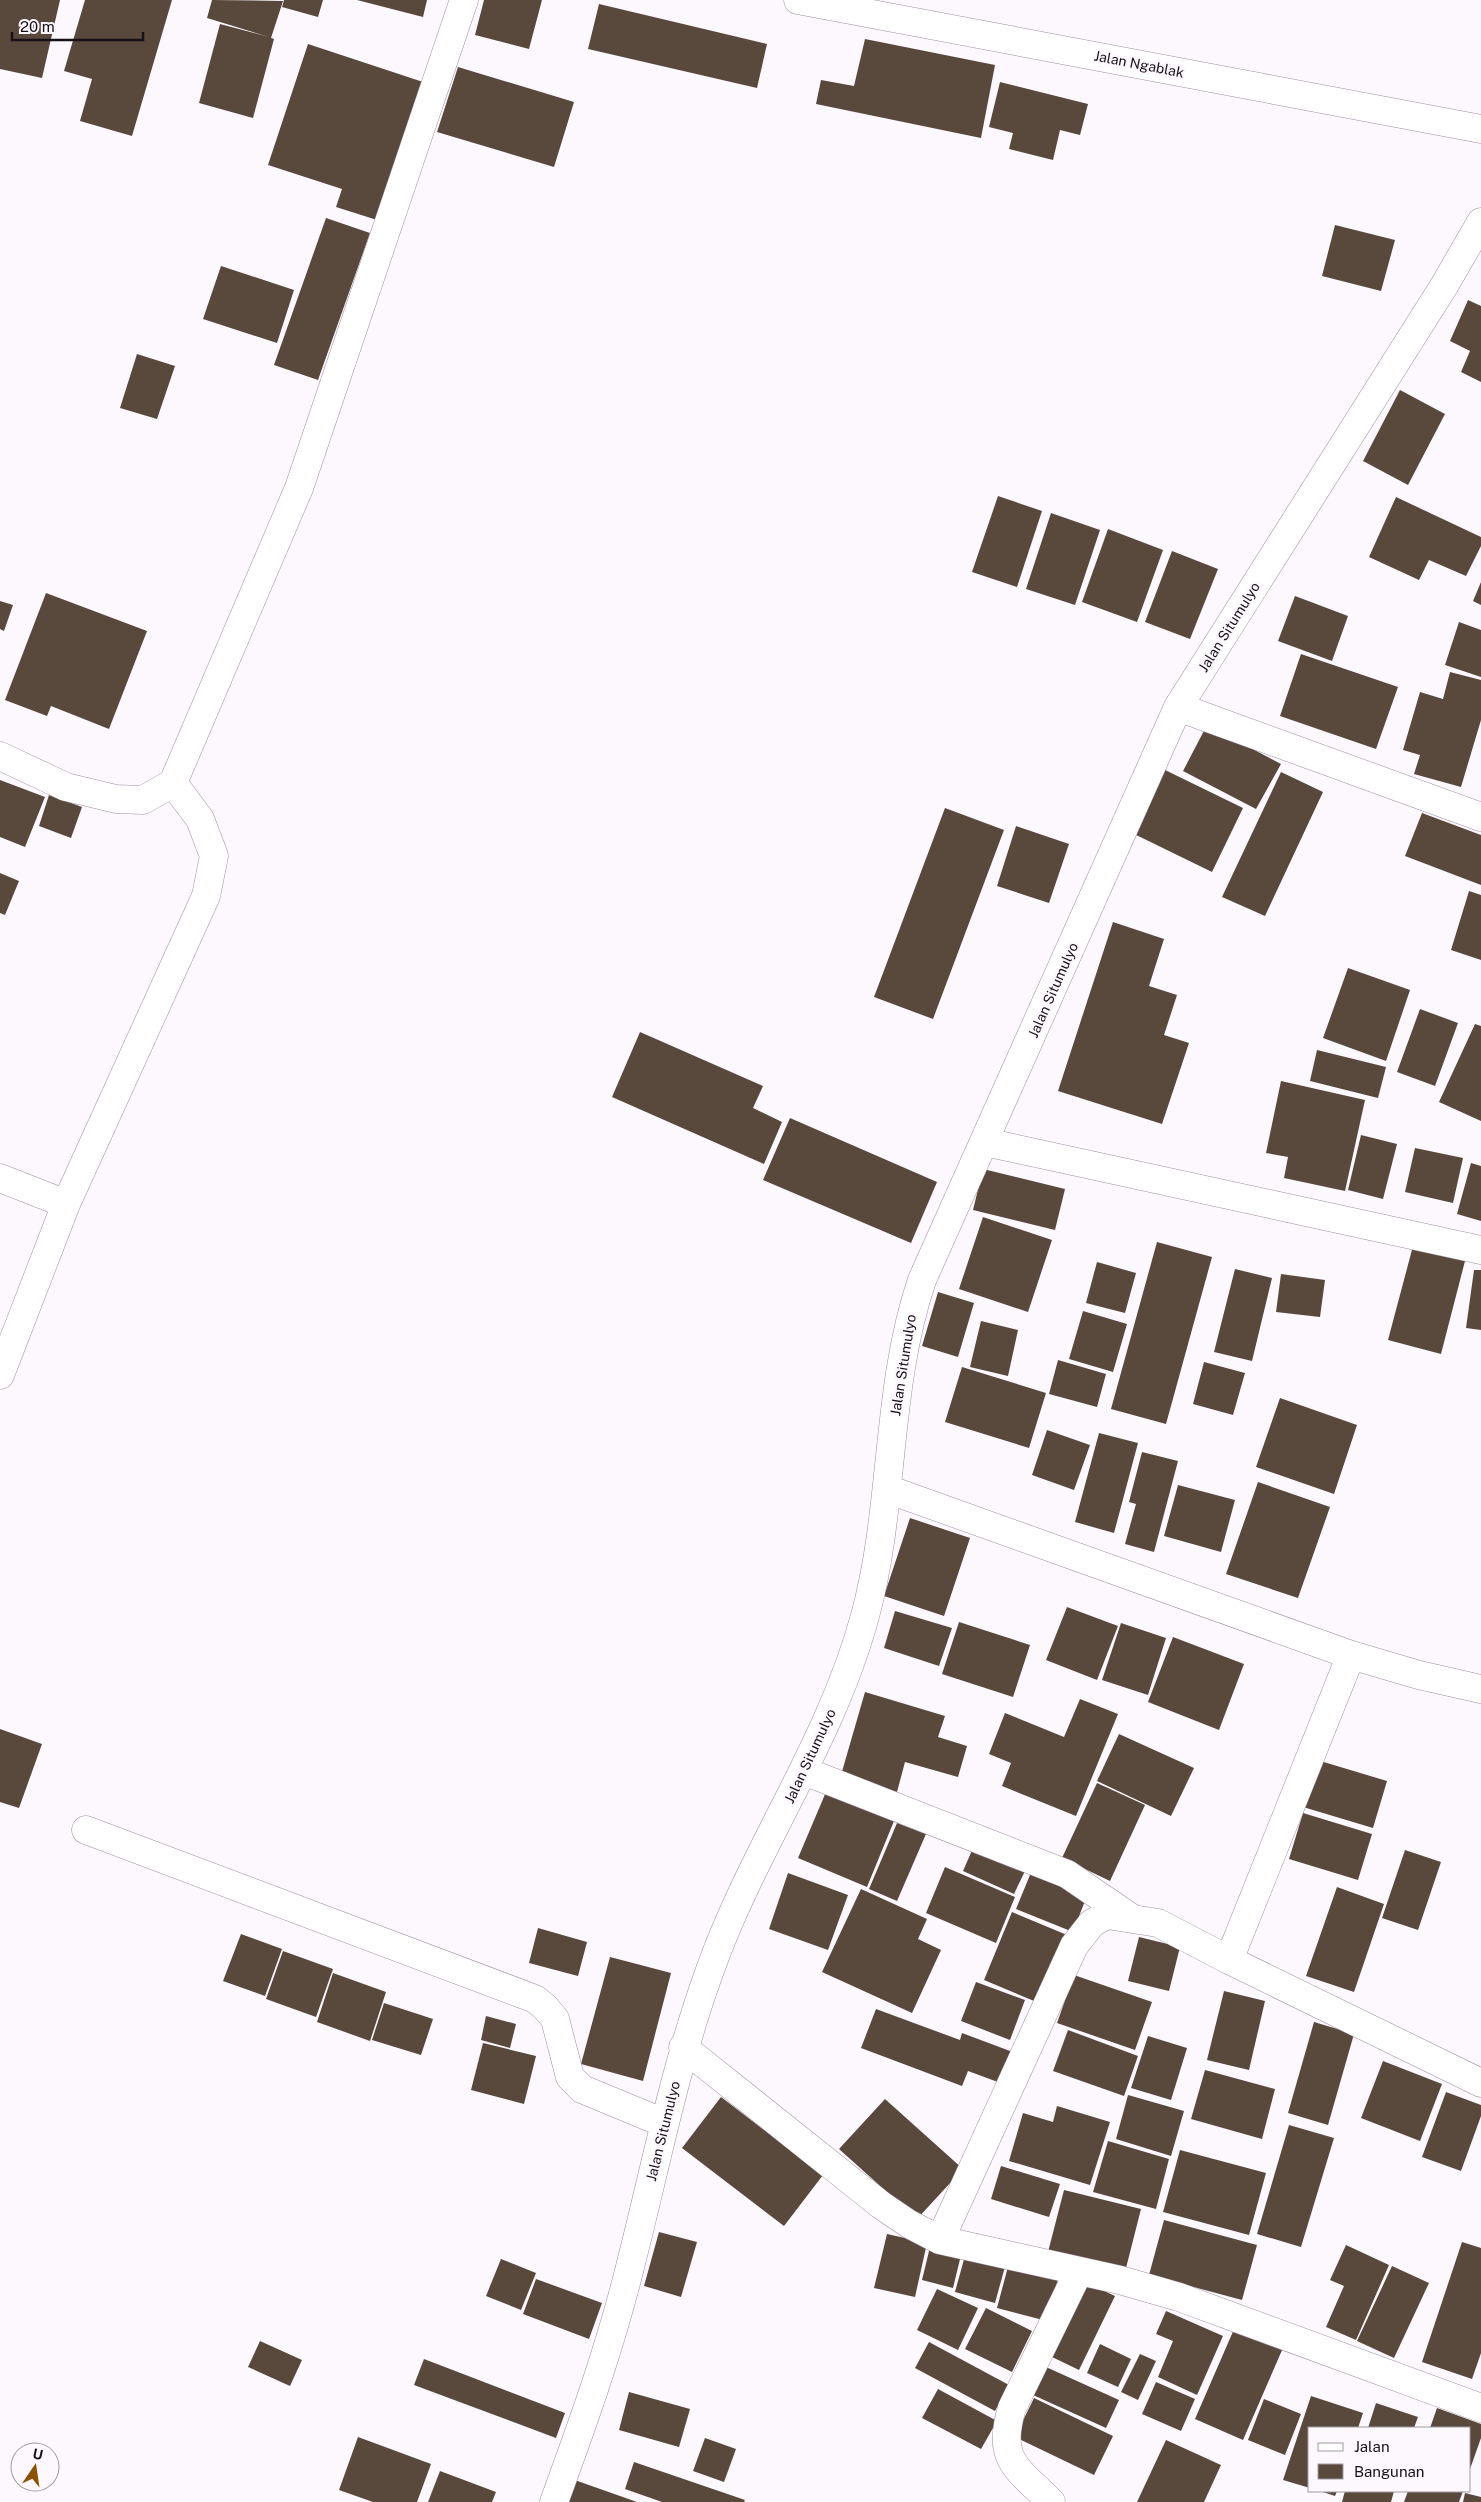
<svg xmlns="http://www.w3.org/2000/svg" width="1481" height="2502" font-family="'Public Sans',sans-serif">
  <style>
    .building { fill: #59493c }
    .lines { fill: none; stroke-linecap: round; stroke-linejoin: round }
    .minor-casing { stroke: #9d8e9f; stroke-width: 29 }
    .minor { stroke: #fff; stroke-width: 28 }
    .labels { text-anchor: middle; stroke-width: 5; stroke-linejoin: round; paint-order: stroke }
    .street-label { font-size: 14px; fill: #181218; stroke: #fdf7fe }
  </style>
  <rect width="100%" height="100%" fill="#fdf7fe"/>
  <!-- building -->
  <path class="building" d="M0,0H60L42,78L0,69Z
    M85,0H172L132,136L80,121L92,79L64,71Z
    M212,0L283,1L271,38L274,39L253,118L199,103L220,24L269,37L207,18Z
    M284,0H323L318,17L282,7Z
    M357,0H427L423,17Z
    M484,0H542L529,49L475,35Z
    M599,4L767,44L757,88L588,49Z
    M865,39L995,65L981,138L816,104L821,80L854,86Z
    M308,44L423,82L377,220L336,207L342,189L268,165Z
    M458,67L574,102L554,167L437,132Z
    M1000,82L1088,104L1080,135L1060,130L1053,160L1009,149L1013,133L989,127Z
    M326,218L370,233L318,380L274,365Z
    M1335,225L1395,240L1381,291L1322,276Z
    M221,266L294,290L277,343L203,319Z
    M1468,300L1481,306V382L1461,372L1470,351L1450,341Z
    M137,354L175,366L157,419L120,408Z
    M1400,390L1445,414L1408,485L1363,461Z
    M998,496L1042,511L1017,587L972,572Z
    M1396,497L1481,537V546L1466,576L1429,560L1419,580L1369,557Z
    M1051,513L1100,530L1075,605L1026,589Z
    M1108,529L1163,550L1137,622L1082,602Z
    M1172,551L1218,569L1190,639L1145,622Z
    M1481,582V605L1473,601Z
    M46,593L147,631L109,729L51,706L47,716L5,700Z
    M1295,596L1348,616L1332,661L1278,641Z
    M0,601L13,605L4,631L0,629Z
    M1459,622L1481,630V677L1445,665Z
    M1301,654L1398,687L1376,749L1280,716Z
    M1450,672L1481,680V720L1461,787L1414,774L1420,755L1403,750L1420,692L1443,699Z
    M1207,725L1281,764L1256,809L1183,771Z
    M1159,767L1243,808L1212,872L1128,831Z
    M1281,772L1323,792L1265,916L1222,897Z
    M0,780L45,797L25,847L0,837Z
    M49,795L82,807L71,838L39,826Z
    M945,808L1004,830L933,1019L874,997Z
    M1422,813L1481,835V885L1405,856Z
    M1016,826L1069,844L1049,903L997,886Z
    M0,873L19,881L5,915L0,913Z
    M1469,891L1481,895V960L1451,950Z
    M1113,922L1164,939L1149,986L1177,995L1164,1035L1189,1043L1162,1124L1058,1091Z
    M1348,968L1410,990L1386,1061L1323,1038Z
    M1420,1009L1458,1023L1435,1086L1397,1072Z
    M1475,1024L1481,1026V1121L1439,1102Z
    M640,1032L763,1086L753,1108L782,1122L764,1164L612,1097Z
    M1317,1050L1386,1067L1378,1098L1310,1081Z
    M1281,1081L1365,1100L1345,1191L1284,1178L1288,1157L1266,1153Z
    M790,1118L937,1182L911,1243L763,1180Z
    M1361,1135L1397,1144L1383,1199L1348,1190Z
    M1415,1148L1463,1158L1453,1203L1405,1192Z
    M1471,1163L1481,1166V1221L1457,1214Z
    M983,1169L1065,1189L1055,1230L973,1210Z
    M983,1217L1052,1240L1028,1312L959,1289Z
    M1157,1242L1212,1257L1166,1424L1111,1409Z
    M1413,1246L1465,1261L1441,1354L1388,1340Z
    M1097,1262L1136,1273L1125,1313L1086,1303Z
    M1235,1269L1272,1278L1252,1361L1214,1352Z
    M1474,1270H1481V1330L1466,1328Z
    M1281,1274L1325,1280L1320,1317L1276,1312Z
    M938,1292L974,1303L958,1357L922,1346Z
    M1083,1311L1127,1324L1113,1372L1069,1359Z
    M981,1321L1018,1330L1008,1376L970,1367Z
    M1058,1360L1106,1374L1097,1407L1049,1394Z
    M1204,1362L1245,1373L1233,1415L1193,1404Z
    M962,1367L1046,1393L1029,1448L945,1422Z
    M1280,1398L1357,1425L1334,1494L1256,1467Z
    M1047,1430L1090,1445L1074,1490L1032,1475Z
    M1099,1433L1138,1443L1114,1533L1075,1522Z
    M1142,1452L1178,1461L1154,1552L1125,1544L1136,1504L1129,1502Z
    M1258,1482L1330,1507L1298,1598L1226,1574Z
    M1178,1485L1235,1500L1221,1552L1164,1536Z
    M910,1518L970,1538L944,1616L884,1596Z
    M1067,1607L1118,1626L1097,1680L1046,1660Z
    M895,1611L952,1628L939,1666L884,1648Z
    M959,1622L1030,1645L1013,1697L942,1674Z
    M1121,1623L1166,1638L1148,1695L1102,1680Z
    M1173,1637L1244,1664L1219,1730L1148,1702Z
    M865,1692L945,1716L938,1737L967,1746L958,1777L905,1762L897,1792L841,1775Z
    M1080,1699L1118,1714L1076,1816L1002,1786L1011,1763L989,1754L1005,1713L1064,1737Z
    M0,1729L42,1744L19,1808L0,1802Z
    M1119,1734L1194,1768L1171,1816L1097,1781Z
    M1317,1760L1387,1781L1373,1828L1303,1807Z
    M1097,1783L1145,1805L1110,1881L1062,1858Z
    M826,1792L894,1821L867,1887L798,1858Z
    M1303,1813L1372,1834L1358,1880L1289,1859Z
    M897,1823L926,1834L897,1901L869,1889Z
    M973,1848L1025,1871L1014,1894L963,1871Z
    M1405,1850L1441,1862L1418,1930L1382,1918Z
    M945,1867L1015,1897L996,1943L926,1913Z
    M1032,1870L1088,1893L1073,1932L1016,1909Z
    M788,1873L848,1895L828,1950L769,1929Z
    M1337,1887L1384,1904L1354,1992L1306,1976Z
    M861,1889L927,1919L918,1939L941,1950L912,2013L822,1972Z
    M1012,1912L1067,1935L1039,2003L984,1980Z
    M538,1928L587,1942L578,1976L529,1963Z
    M241,1934L282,1949L265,1996L223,1981Z
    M1139,1937L1180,1947L1169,1991L1128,1981Z
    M283,1951L333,1969L316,2017L266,1999Z
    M610,1957L671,1973L643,2081L581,2064Z
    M333,1973L386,1992L370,2041L317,2022Z
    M1074,1975L1152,2002L1135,2050L1057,2023Z
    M976,1982L1025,2000L1010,2040L961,2021Z
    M1224,1991L1265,2001L1249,2070L1207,2060Z
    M384,2003L433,2019L421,2055L372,2040Z
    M876,2009L960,2040L962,2033L1018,2054L1006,2085L968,2071L962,2086L861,2048Z
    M486,2016L516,2024L510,2048L481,2040Z
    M1314,2022L1354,2034L1328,2125L1288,2113Z
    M1068,2030L1138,2056L1124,2096L1053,2071Z
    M1148,2036L1187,2048L1171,2100L1131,2088Z
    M483,2043L536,2056L524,2104L471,2090Z
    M1383,2061L1442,2084L1420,2141L1361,2118Z
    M1205,2070L1275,2089L1262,2139L1191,2119Z
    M1446,2092L1481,2105V2116L1461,2171L1422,2157Z
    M1128,2095L1184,2111L1171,2156L1116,2139Z
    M721,2097L823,2175L784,2226L682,2148Z
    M885,2099L963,2169L917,2219L839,2149Z
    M1057,2106L1110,2122L1090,2185L1009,2161L1023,2113L1053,2122Z
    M1289,2125L1334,2138L1301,2247L1257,2234Z
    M1108,2141L1169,2159L1156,2209L1093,2192Z
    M1180,2150L1266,2173L1249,2235L1163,2212Z
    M1001,2166L1060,2184L1049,2217L991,2199Z
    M1064,2190L1141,2209L1125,2272L1048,2252Z
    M1164,2220L1257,2245L1242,2300L1149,2275Z
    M659,2232L697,2242L681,2297L644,2286Z
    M887,2234L927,2243L915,2297L874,2288Z
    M1462,2242L1481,2248V2353L1472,2379L1422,2362Z
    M931,2243L962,2251L953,2288L922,2280Z
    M1346,2245L1389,2265L1356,2340L1326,2327L1344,2286L1330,2280Z
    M966,2252L1006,2263L995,2303L955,2292Z
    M501,2259L536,2273L521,2310L486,2296Z
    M1009,2263L1059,2275L1047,2321L997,2308Z
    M1392,2266L1429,2283L1394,2358L1357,2341Z
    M536,2279L602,2303L589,2339L523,2314Z
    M1087,2283L1115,2296L1079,2370L1052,2357Z
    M937,2289L978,2308L958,2350L917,2330Z
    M986,2308L1032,2331L1012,2372L965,2349Z
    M1166,2311L1223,2336L1197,2395L1158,2377L1173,2341L1156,2334Z
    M1238,2320L1286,2341L1243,2440L1195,2419Z
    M260,2341L302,2360L290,2386L248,2367Z
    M929,2342L1009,2385L995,2411L915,2368Z
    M1100,2344L1131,2359L1118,2387L1087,2373Z
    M1140,2354L1156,2361L1138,2400L1121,2392Z
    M424,2359L565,2413L556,2438L414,2385Z
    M1046,2367L1119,2400L1106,2428L1033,2395Z
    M1156,2382L1195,2399L1181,2431L1142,2414Z
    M938,2389L997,2421L981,2449L922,2418Z
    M629,2392L690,2409L679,2447L619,2430Z
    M1311,2396L1363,2413L1358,2428H1310V2488L1283,2480Z
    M1034,2398L1113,2436L1094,2475L1015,2437Z
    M1264,2399L1301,2414L1285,2455L1248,2440Z
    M1376,2403L1418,2417L1414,2428H1368Z
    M1437,2408L1481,2424V2438L1470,2469V2428H1430Z
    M358,2437L431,2464L417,2502H373L339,2490Z
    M705,2438L736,2449L724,2482L693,2471Z
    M1166,2440L1221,2465L1204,2502H1137Z
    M634,2462L745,2500L744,2502H662L625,2489Z
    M440,2471L496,2492L492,2502H428Z
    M569,2478L637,2502H560Z
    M1320,2491H1337L1335,2496Z
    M1345,2491H1394L1391,2502H1342Z
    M1408,2491H1463L1459,2502H1404Z
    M1465,2493L1481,2497V2502H1463Z"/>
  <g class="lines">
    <!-- minor casing -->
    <g class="minor-casing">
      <path id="minor" d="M798,0L1481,129
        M1178,707L1481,817
        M0,756L66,787L116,799L143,800L173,783L299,488L464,0
        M985,1142L1481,1250
        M0,1178L66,1204
        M0,1375L66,1204L206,896L214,856L200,819L173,783
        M887,1489L1351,1655L1419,1675L1481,1689
        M804,1771L1067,1874L1130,1917
        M86,1830L535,1999L545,2007L555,2019L570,2077L582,2089L664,2123
        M1229,1960L1351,1655
        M683,2047L881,2205L909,2224L940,2240L1120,2280L1179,2297L1481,2408
        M940,2240L1074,1946L1092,1923L1107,1915L1158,1923L1229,1960L1481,2083
        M554,2502C583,2423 611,2345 631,2263C656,2165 675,2066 710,1970C753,1849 831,1742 865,1616C895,1506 885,1389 922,1280L1178,707L1444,286L1481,222
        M1051,2502C1017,2468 996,2460 1012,2408L1079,2271"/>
    </g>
    <!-- minor -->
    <use href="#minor" class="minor"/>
  </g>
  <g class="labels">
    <!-- street labels -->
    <g class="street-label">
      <text transform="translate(1139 64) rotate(11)" y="5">Jalan Ngablak</text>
      <text transform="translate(1229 627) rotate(-58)" y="5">Jalan Situmulyo</text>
      <text transform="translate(1053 990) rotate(-66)" y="5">Jalan Situmulyo</text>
      <text transform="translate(903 1365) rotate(-81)" y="5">Jalan Situmulyo</text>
      <text transform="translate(810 1756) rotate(-65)" y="5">Jalan Situmulyo</text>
      <text transform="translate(663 2131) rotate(-76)" y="5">Jalan Situmulyo</text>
    </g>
  </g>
  <!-- legend -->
  <rect x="1308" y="2427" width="162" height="65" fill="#fdf7fe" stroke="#a19ba2"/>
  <rect x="1318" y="2443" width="25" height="8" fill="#ffffff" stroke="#a19ba2"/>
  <text x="1354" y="2452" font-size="15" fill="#181218">Jalan</text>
  <rect x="1318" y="2464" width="25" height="15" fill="#59493c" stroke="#a19ba2"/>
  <text x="1354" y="2477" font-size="15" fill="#181218">Bangunan</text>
  <!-- north arrow -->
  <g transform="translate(35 2467) rotate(13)"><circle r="24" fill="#fdf7fe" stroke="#a19ba2"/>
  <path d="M0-4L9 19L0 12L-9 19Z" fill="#895303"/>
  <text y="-8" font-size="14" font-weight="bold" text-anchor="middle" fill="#181218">U</text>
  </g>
  <!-- scale -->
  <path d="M12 32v8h131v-8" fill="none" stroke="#181218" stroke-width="2.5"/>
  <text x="20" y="32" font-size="15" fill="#181218" stroke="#fdf7fe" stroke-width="4" paint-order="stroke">20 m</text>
</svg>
